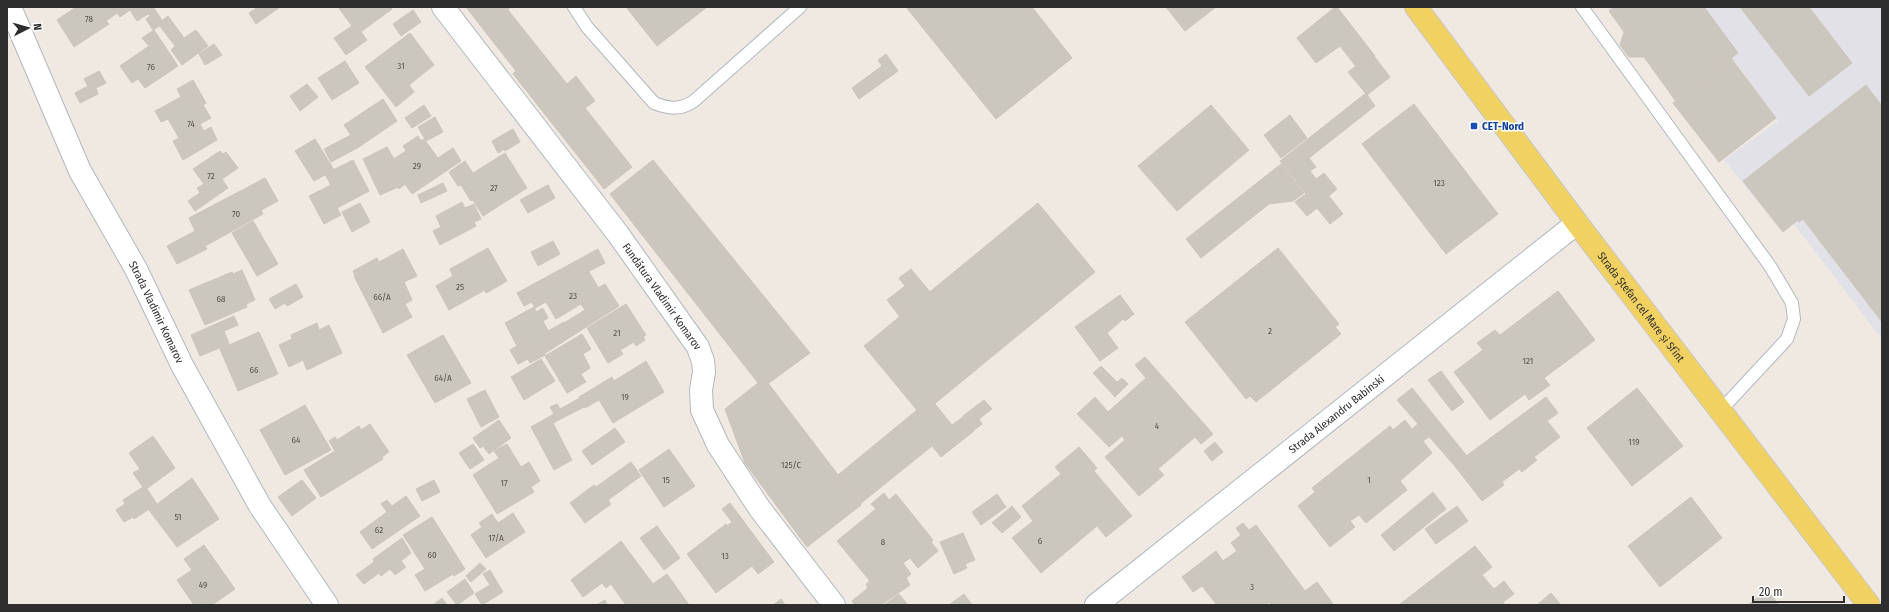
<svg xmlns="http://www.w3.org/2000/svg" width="1889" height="612" font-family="'Fira Sans Condensed',sans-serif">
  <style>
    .industrial { fill: #e3e1e8 }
    .building { fill: #cbc7bf; stroke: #cbc5ba }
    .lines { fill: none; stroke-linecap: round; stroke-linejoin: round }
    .lane-casing { stroke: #b4b7c1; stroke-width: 14 }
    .street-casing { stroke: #b4b7c1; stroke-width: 24 }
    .secondary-casing { stroke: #b4b7c1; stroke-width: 24 }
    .primary-casing { stroke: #c9c9c9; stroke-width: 24 }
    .lane { stroke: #fff; stroke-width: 12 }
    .street { stroke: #fff; stroke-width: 22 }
    .secondary { stroke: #fff; stroke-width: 22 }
    .primary { stroke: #f2d163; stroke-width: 22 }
    .transit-dot { fill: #1a4fb4; stroke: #fff; stroke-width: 1.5 }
    .labels { text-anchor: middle; stroke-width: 3; stroke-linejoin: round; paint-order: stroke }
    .number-label { font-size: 9px; fill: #555452 }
    .transit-label { font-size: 11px; font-weight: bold; fill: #164399; stroke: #fff; text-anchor: start }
    .street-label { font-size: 11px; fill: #2e2e2e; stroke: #fff }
  </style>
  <rect width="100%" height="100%" fill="#efe9e1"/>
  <!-- industrial -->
  <path class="industrial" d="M1607,7H1882V339L1793,223L1781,231L1724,160L1778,121L1735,61L1679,100Z"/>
  <!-- building -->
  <path class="building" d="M76,7H153L164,23L153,30L146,19L150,16L148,14L137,21L130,10L120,17L117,13L106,21L109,24L74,47L57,20Z
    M258,7H280L256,24L249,13Z
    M338,7H390L392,9L358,34Z
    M466,7H511L483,29Z
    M626,7H707L657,46Z
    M906,7H1032L1072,58L996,119Z
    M1166,7H1216L1185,31Z
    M1335,7H1337L1375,56L1358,69L1340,46L1316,63L1297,38Z
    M1614,7H1704L1738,53L1675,100L1644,57H1629L1620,45L1624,32L1609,11Z
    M1740,7H1809L1852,63L1809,96Z
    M413,10L421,22L401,36L393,24Z
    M508,10L567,84L576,76L595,101L585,108L632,167L604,189L513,74L516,71L483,29Z
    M168,16L184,38L196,30L208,46L182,65L171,50L175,46L160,26L165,23L163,20Z
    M352,26L358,34L361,32L367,40L346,55L334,38Z
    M154,30L178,66L145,88L138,79L132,83L120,66L149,46L142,38Z
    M410,33L434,65L409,85L414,92L396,107L365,67Z
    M214,44L222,55L205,65L199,54Z
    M886,54L898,71L859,99L852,88L882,66L878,60Z
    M1374,56L1390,77L1367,95L1348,72L1356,66L1358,69Z
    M1731,58L1776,118L1719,162L1673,103Z
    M345,61L359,83L332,100L318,78Z
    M99,71L106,83L96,88L98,94L80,103L75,93L88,86L84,79Z
    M193,80L206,103L203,105L211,118L200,124L204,131L211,127L217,140L183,160L173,141L179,138L168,119L161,122L155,111L181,97L177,89Z
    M307,84L318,97L300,111L290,96Z
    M1866,85L1882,106V322L1803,219L1799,222L1798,220L1783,232L1743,181Z
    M1366,93L1375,106L1309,158L1316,167L1310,171L1316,179L1324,173L1337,189L1329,196L1343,214L1330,224L1317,208L1307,216L1295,202L1306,194L1280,161Z
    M383,99L397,121L359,147L344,125Z
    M1414,104L1498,214L1446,254L1362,144Z
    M424,105L431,116L412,128L405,118Z
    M1211,105L1249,150L1177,211L1138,166Z
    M1290,115L1307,138L1281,158L1264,135Z
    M435,117L443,132L426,141L418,127Z
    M513,129L520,142L505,151L504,149L498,153L492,141Z
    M351,135L359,147L331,162L324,149Z
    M418,136L421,141L424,139L438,158L453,148L461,161L412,194L405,184L399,189L383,166L406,151L403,146Z
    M315,139L334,170L314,181L295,151Z
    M387,147L394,159L383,166L398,187L380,195L363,159Z
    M220,151L223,154L226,152L238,168L222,179L228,188L195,211L188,201L200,193L197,188L204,184L193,169Z
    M505,153L527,188L483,216L473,200L471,201L461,185L458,186L449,172L465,161L473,173Z
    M353,160L369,191L337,208L341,215L324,224L309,196L331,185L325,174Z
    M653,160L810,353L762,388L610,194Z
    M1281,164L1304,193L1293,201L1269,204L1201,258L1186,239Z
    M265,178L278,201L261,210L263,214L205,246L207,249L177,264L167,246L195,231L189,218Z
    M443,183L447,191L421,203L418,195Z
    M548,185L555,198L528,213L520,200Z
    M462,202L465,208L474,204L481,219L474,222L476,226L440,245L433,231L441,227L436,216Z
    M360,203L370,222L352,232L342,212Z
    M1038,203L1095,272L921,415L864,346Z
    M253,221L278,264L257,276L232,233Z
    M553,241L560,254L538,266L531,252Z
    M488,248L507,281L486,293L485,290L449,310L436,286L453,276L450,269Z
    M1278,248L1339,324L1335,327L1341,334L1256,402L1250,396L1246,399L1185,322Z
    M403,249L417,276L404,282L412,300L405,304L412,317L383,333L354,276L355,275L353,271L377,258L379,262Z
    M598,249L605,263L588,272L586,267L540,292L546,302L535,308L532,302L524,306L517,293Z
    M586,267L601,292L556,319L540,292Z
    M911,269L930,292L900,317L887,300L905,286L899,278Z
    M242,270L255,300L246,304L247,307L205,325L189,290L232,272L233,274Z
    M296,284L303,297L287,306L285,303L275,309L269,299Z
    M605,284L619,306L572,336L564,323L585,310L581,304L601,292L598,288Z
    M1558,291L1595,340L1544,378L1550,385L1529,400L1525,394L1490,420L1454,372L1483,350L1477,343L1495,330L1500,335Z
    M1120,295L1134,314L1125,321L1123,319L1107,333L1118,348L1100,361L1075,327Z
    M626,304L646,335L643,337L645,340L636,346L634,342L620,350L623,354L608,363L587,328Z
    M534,307L536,312L543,308L548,318L543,321L553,340L540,346L545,355L530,363L528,359L518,364L510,350L517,346L505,323Z
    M234,316L238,325L224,331L229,344L200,356L191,335Z
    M564,322L572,336L544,354L540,346L553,340L548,331Z
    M317,323L319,330L329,325L342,353L307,370L303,360L289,367L279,345L292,339L291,335Z
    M259,332L278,374L238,391L220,349Z
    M582,334L591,349L583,354L590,368L581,374L586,382L567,393L545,356Z
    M443,335L471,383L435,403L407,355Z
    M1145,357L1213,434L1201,444L1195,437L1158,469L1164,475L1139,496L1105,457L1125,440L1122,436L1109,447L1077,414L1095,397L1108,412L1146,378L1135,365Z
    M541,359L555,381L524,400L511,377Z
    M646,361L664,392L613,423L599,400L585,408L579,397L612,377L614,381Z
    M1101,366L1117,382L1122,378L1128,384L1115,397L1093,373Z
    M1441,371L1464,402L1452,411L1428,380Z
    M758,383L762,388L768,383L861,505L807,547L745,463L725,409Z
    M1412,388L1466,455L1454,465L1397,400Z
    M1637,388L1683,446L1632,486L1587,428Z
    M485,390L499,417L481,427L467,399Z
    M1546,397L1558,413L1547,421L1560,437L1534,457L1537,460L1522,472L1519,469L1502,482L1504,485L1482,501L1454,465Z
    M580,398L584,407L553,423L572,460L554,470L531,427L554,414L550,407L557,404L560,409Z
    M984,400L992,409L979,419L982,424L974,430L963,416Z
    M935,404L952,425L963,417L974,431L941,457L932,446L860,504L838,475L917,410L921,415Z
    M305,405L331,450L285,475L260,430Z
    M499,420L511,438L489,454L483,446L480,448L473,438Z
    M1405,420L1412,429L1419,423L1430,436L1423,441L1432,453L1400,481L1407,490L1366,523L1359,515L1350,521L1355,527L1330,547L1298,506L1315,492L1312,488L1390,426L1393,430Z
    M370,424L389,452L382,457L383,459L321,497L304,470L335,451L329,441L335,437L337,440L359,426L361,430Z
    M615,428L625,442L592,465L582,451Z
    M153,436L175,468L145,490L133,473L140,469L129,453Z
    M1215,442L1223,452L1212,461L1204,451Z
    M473,444L484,460L470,469L459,453Z
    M507,444L521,467L529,462L540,481L531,487L534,492L497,514L473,475L499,458L494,451Z
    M1079,447L1097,468L1094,471L1132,516L1106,537L1097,526L1041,573L1012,538L1033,521L1022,506L1061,474L1055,467Z
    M669,449L695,486L664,507L639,470Z
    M631,462L641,476L608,500L611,504L585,523L570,503L594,485L596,487Z
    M192,478L219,519L177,547L149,510Z
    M302,480L316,498L292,516L278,497Z
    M434,480L440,492L422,501L416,489Z
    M143,487L145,490L147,489L157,504L134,519L133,517L124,522L116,510L125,504L123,500Z
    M1433,492L1446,509L1394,551L1381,535Z
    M884,493L889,500L896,494L933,540L931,542L938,551L918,568L910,558L903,563L911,574L906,578L910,585L881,605H855L852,601L868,588L866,584L870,581L837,541L876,509L871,504Z
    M997,494L1006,507L981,525L972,512Z
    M406,496L420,516L372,549L360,532L387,512L381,504L387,500L392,506Z
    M1691,497L1722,538L1660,587L1628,546Z
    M730,503L774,562L758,574L752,566L716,593L687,554L726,524L727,526L732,522L722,509Z
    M1012,506L1021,517L1002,533L992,523Z
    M1457,506L1468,521L1436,544L1425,529Z
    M513,513L525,532L486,558L471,535L482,527L479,523L492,514L498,523Z
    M432,517L465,569L454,576L453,574L425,591L415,575L425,569L403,535Z
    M1243,523L1249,530L1256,525L1305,591L1317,582L1333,604L1271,605L1269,602L1266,605H1217L1202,586L1193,592L1182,577L1216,551L1223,561L1237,551L1231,543L1241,535L1236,528Z
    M657,526L680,558L664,570L640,538Z
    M963,533L975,560L965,564L967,568L954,574L940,542Z
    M402,538L411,553L401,561L406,567L395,575L390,569L381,576L379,573L364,584L356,575L374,562L373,559Z
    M621,541L653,584L667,574L689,605H626L611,584L606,588L602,583L583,597L571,580Z
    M204,545L235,589L212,605H194L177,580L192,570L184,559Z
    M1475,546L1492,567L1482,575L1494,589L1504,581L1514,594L1503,602L1505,605H1399Z
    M480,563L486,569L471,582L466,576Z
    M490,570L503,592L482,605L475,594L490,585L483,574Z
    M465,579L474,593L457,605L447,592Z
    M1767,590L1779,605H1748Z
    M1551,593L1561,605H1537Z
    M899,594L908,605H884Z
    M964,594L972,605H949Z
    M442,598L447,605H433Z
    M781,599L785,605H773Z
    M605,600L607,605H596Z"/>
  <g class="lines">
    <!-- lane casing -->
    <g class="lane-casing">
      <path id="lane" d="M574,7L587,27L654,103C669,109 681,110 694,101L800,7
        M1582,7L1770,266L1792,303L1794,319L1787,339L1720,411"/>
    </g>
    <!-- street casing -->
    <g class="street-casing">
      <g id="street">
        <path id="s1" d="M10,7L80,171L136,269L182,365L260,506L327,605"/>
        <path id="s2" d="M443,7L618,234L698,347L703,361L704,372L701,390L702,410L718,445L760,509L834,605"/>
      </g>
    </g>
    <!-- secondary casing -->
    <g class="secondary-casing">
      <g id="secondary">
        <path id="s3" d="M1096,605L1577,223"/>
      </g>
    </g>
    <!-- primary casing -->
    <g class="primary-casing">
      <g id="primary">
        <path id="s4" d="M1416,7L1577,223L1869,605"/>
      </g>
    </g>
    <!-- lane -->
    <use href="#lane" class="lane"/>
    <!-- street -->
    <use href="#street" class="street"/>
    <!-- secondary -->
    <use href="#secondary" class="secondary"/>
    <!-- primary -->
    <use href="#primary" class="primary"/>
  </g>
  <!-- markers -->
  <rect class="transit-dot" x="1470" y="122" width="8" height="8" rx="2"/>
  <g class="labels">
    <!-- number labels -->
    <g class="number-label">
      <text x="89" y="22">78</text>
      <text x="401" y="69">31</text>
      <text x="151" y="70">76</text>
      <text x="191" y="127">74</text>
      <text x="417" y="169">29</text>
      <text x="211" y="179">72</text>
      <text x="1439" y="186">123</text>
      <text x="494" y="191">27</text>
      <text x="236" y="217">70</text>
      <text x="460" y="290">25</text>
      <text x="573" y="299">23</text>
      <text x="382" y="300">66/A</text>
      <text x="221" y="302">68</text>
      <text x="1270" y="334">2</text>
      <text x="617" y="336">21</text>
      <text x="1528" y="364">121</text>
      <text x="254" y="373">66</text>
      <text x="443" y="381">64/A</text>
      <text x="625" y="400">19</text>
      <text x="1157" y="429">4</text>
      <text x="296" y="443">64</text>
      <text x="1634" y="445">119</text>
      <text x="791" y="468">125/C</text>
      <text x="666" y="483">15</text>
      <text x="1369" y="483">1</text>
      <text x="504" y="486">17</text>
      <text x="178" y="520">51</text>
      <text x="379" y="533">62</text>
      <text x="496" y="541">17/A</text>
      <text x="1040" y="544">6</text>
      <text x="883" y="545">8</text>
      <text x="432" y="558">60</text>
      <text x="725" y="559">13</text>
      <text x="203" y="588">49</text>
      <text x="1252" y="590">3</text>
    </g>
    <!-- transit labels -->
    <g class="transit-label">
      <text x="1482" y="130">CET-Nord</text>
    </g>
    <!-- street labels -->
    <g class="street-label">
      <text dy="4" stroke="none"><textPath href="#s2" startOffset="363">Fundătura Vladimir Komarov</textPath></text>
      <text dy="4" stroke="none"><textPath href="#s4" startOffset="375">Strada Ștefan cel Mare și Sfînt</textPath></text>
      <text dy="4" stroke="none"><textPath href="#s1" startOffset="339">Strada Vladimir Komarov</textPath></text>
      <text dy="4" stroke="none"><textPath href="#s3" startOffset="307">Strada Alexandru Babinski</textPath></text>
    </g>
  </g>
  <!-- border -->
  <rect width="1889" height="612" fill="none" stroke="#2e2e2e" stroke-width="16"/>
  <!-- north arrow -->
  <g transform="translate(28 28) rotate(84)" stroke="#ffffff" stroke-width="3" paint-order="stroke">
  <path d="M0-3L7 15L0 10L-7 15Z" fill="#2e2e2e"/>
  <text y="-6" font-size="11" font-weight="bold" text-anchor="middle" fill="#2e2e2e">N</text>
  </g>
  <!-- scale -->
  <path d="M1753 596v6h91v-6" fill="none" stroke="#2e2e2e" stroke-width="2"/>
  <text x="1759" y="596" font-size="12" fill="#2e2e2e" stroke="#ffffff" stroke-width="3" paint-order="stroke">20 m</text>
</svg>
